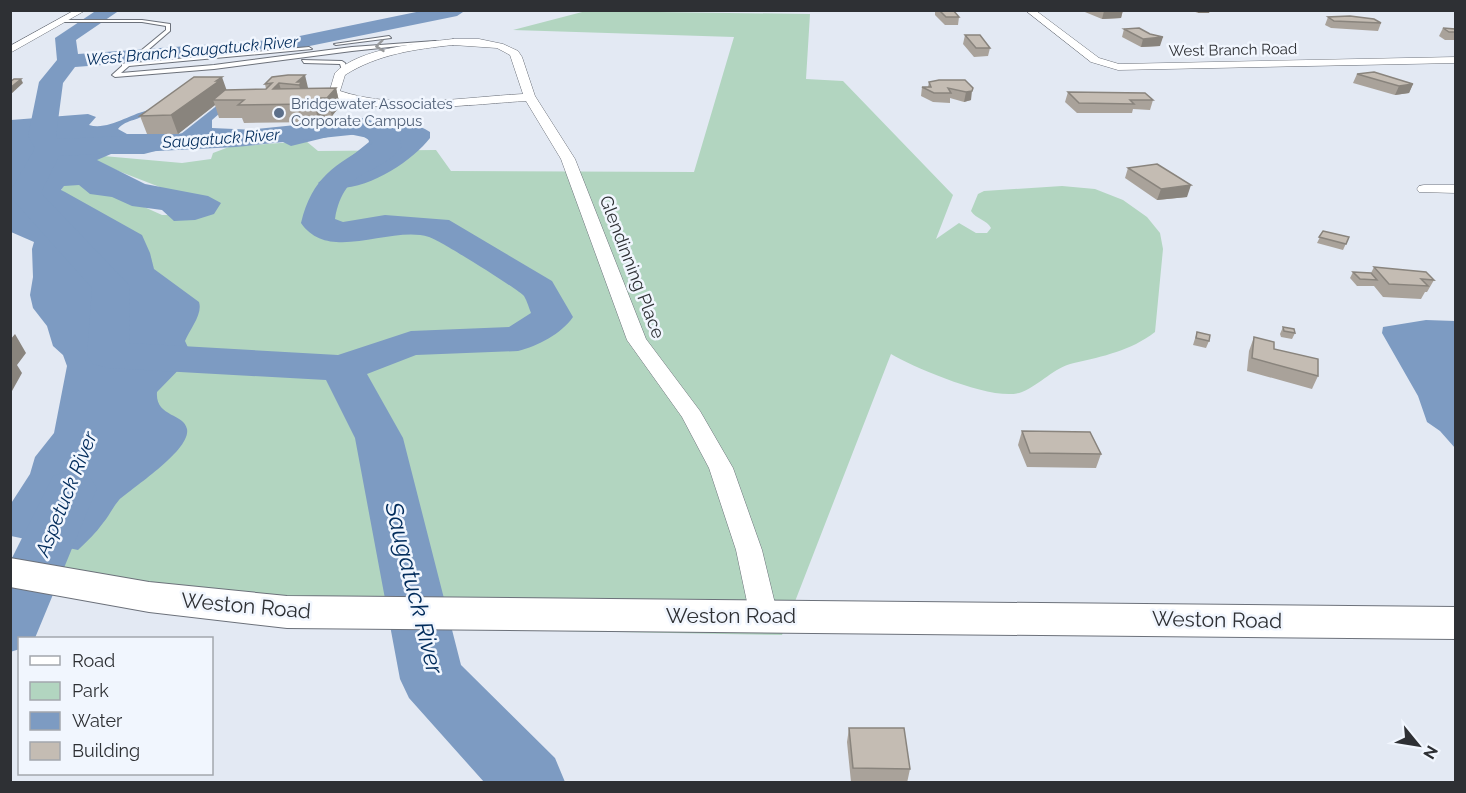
<svg xmlns="http://www.w3.org/2000/svg" width="1466" height="793" font-family="Raleway,sans-serif">
  <style>
    .green { fill: #b2d5c0 }
    .water { fill: #7d9bc2 }
    .lines { fill: none; stroke-linecap: round; stroke-linejoin: round }
    .river { fill: #7d9bc2; fill-rule: evenodd }
    .service-casing { stroke: #6c717a; stroke-width: 2 }
    .minor-casing { stroke: #6c717a; stroke-width: 1 }
    .secondary-casing { stroke: #6c717a; stroke-width: 2 }
    .service { fill: #fff; fill-rule: evenodd }
    .minor { fill: #fff; fill-rule: evenodd }
    .secondary { fill: #fff; fill-rule: evenodd }
    .wall { fill: #a9a29a }
    .shaded-wall { fill: #89847d }
    .building { fill: #c4bcb3; stroke: #89847d; stroke-width: 1.5 }
    .oneway { stroke: #96989a }
    .service-dot { fill: #5c6f8a; stroke: #f1f6fe; stroke-width: 2 }
    .labels { text-anchor: middle; stroke-width: 5; stroke-linejoin: round; paint-order: stroke }
    .far-street-label { font-size: 15px; fill: #2e3034; stroke: #f1f6fe }
    .far-service-label { font-size: 15px; fill: #4e5e75; stroke: #f1f6fe; text-anchor: start }
    .far-water-label { font-size: 16px; font-style: italic; fill: #002b5b; stroke: #f1f6fe }
    .street-label { font-size: 18px; fill: #2e3034; stroke: #f1f6fe }
    .water-label { font-size: 20px; font-style: italic; fill: #002b5b; stroke: #f1f6fe }
    .near-street-label { font-size: 21px; fill: #2e3034; stroke: #f1f6fe }
    .near-water-label { font-size: 24px; font-style: italic; fill: #002b5b; stroke: #f1f6fe }
  </style>
  <rect width="100%" height="100%" fill="#e3e9f3"/>
  <!-- green -->
  <path class="green" d="M586,11L810,14L806,79L843,81L953,195L936,239L959,223L976,233H987L991,228C987,220 976,219 971,211L978,194L984,191L1062,186L1095,189L1123,200L1147,217L1160,233L1163,249L1155,332C1130,351 1104,356 1074,363C1053,368 1041,384 1022,392C996,403 915,368 891,354L782,635L509,630L18,584L27,536L105,466L58,196L65,183L86,186L131,201L162,215H193L183,196L95,162L92,155L182,163L211,159L213,153L229,147L306,141L318,151L436,150L451,171L694,172L734,37L513,30Z"/>
  <!-- water -->
  <path class="water" d="M229,96L220,113L212,120V128C236,129 260,131 285,129C320,127 401,111 430,132V138C410,164 351,202 318,183L369,142L368,138L344,133L291,146L281,141L179,145L144,154H111L97,160L145,184L208,196L221,203L214,214L195,220L174,221L162,210L132,206L112,197L90,194L79,185L64,186L61,190L65,192L142,235L150,253L154,269L199,302C203,314 190,329 185,341L192,356L157,392C155,417 184,413 187,429C191,450 133,487 119,500C113,507 109,516 103,523C96,533 87,541 78,550L11,536L10,505L30,474L35,457L54,433L67,366L63,355L53,346L47,326L33,308L30,295L33,277L32,249L34,242L11,232V120L88,114L96,117L89,125C108,131 131,113 150,110C140,122 127,118 118,129L127,134H181Z
    M1426,320L1455,321V448L1440,431L1427,422L1418,396L1382,333L1383,327Z"/>
  <g class="lines">
    <!-- river -->
    <path class="river" d="M97,10H120L76,40L78,54L285,39L426,10H466L457,16L285,51L75,67L63,83L56,136L58,139L236,131L364,118L396,130L402,146C380,178 345,163 335,219L343,222L385,215L449,220L552,281L573,317C561,334 538,346 518,351L416,355L367,374L403,438L461,665L555,758L565,782H484L409,698L400,679L355,438L326,380L108,368L93,364L87,355L92,288L14,201L10,192L35,148L28,136L39,82L57,60L55,38ZM360,134L373,143C335,165 312,177 301,223C329,264 390,225 429,237C438,239 519,290 524,296C527,301 529,308 531,313L509,327L411,331L338,355L129,343L130,286L41,193L59,156L236,147Z
      M71,470L89,476L97,488L35,638H20V649L10,652V562L53,476Z"/>
    <!-- service casing -->
    <g class="service-casing">
      <path id="service" d="M65,20H142L170,24V31L133,63L309,47L312,49L129,66L121,73L214,65L352,47L435,41L437,42L352,51L214,69L115,77L112,75L122,66V64L126,63L166,30V26L142,22H63Z
        M389,36L391,38L336,45L334,44Z
        M302,60L342,61L345,63L347,69L342,70L340,64L304,63Z"/>
    </g>
    <!-- minor casing -->
    <g class="minor-casing">
      <path id="minor" d="M75,10H86L10,53V46Z
        M1025,10H1035L1099,58L1119,64L1456,57V63L1118,70L1091,62Z
        M453,39H479L503,44L518,51L522,57L535,96L575,159L646,339L700,411L733,468L762,550L778,616L774,624L764,627L754,624L750,616L736,550L709,468L682,417L627,340L561,159L526,101C486,103 358,119 329,93L335,73C359,48 420,43 453,39ZM453,45L497,48L510,55L523,94C464,97 397,110 340,91L345,75C378,54 416,49 453,45Z
        M1424,185H1456V193L1419,192L1417,189L1419,186Z"/>
    </g>
    <!-- secondary casing -->
    <g class="secondary-casing">
      <path id="secondary" d="M10,558L149,582L287,596L1456,607V639L287,628L149,612L10,587Z"/>
    </g>
    <!-- service -->
    <use href="#service" class="service"/>
    <!-- minor -->
    <use href="#minor" class="minor"/>
    <!-- secondary -->
    <use href="#secondary" class="secondary"/>
  </g>
  <!-- wall -->
  <path class="wall" d="M935,10H953L959,17L958,25H945L935,15Z
    M1080,10H1123L1121,18L1102,19Z
    M1190,10H1210L1209,13H1198Z
    M1328,17L1381,23L1378,31L1331,28L1325,25Z
    M1443,28L1455,29V40H1445L1439,36Z
    M1124,29L1160,46L1141,47L1122,37Z
    M965,35L990,48L988,56L974,57L963,44Z
    M1357,74L1413,84L1409,93L1395,95L1353,83Z
    M288,75L308,88H336L340,106L332,116H325L319,122L244,123L242,118H219L215,105L178,134H147L140,116L227,90L266,89L265,84Z
    M965,80L971,100L964,102L950,98V103L933,102L921,96L922,87H928L929,82Z
    M1068,92L1153,100L1150,110L1133,109L1132,113H1077L1065,102Z
    M1128,168L1187,197L1157,200L1125,178Z
    M1323,231L1349,237L1343,250L1317,243Z
    M1374,267L1434,280L1427,292H1425L1421,299L1383,297L1374,286H1357L1350,278L1353,272L1371,273Z
    M1283,327L1295,333L1292,339L1281,337L1280,334Z
    M1197,332L1209,341L1206,348L1193,345Z
    M1254,337L1274,349L1318,376L1312,389L1247,371L1249,351Z
    M1022,431L1101,454L1096,468L1027,467L1018,445Z
    M849,728L910,769L907,783L851,782L847,742Z"/>
  <!-- shaded-wall -->
  <path class="shaded-wall" d="M1123,10L1121,18L1102,19L1104,11Z
    M1199,10H1210L1209,13H1198Z
    M1163,37L1160,46L1141,47L1143,39Z
    M305,75L309,92L304,102L299,85L297,82Z
    M222,77L228,94L213,100L215,105L178,134L171,115Z
    M21,79L23,83L10,95V88Z
    M279,83L284,100L273,89Z
    M1413,84L1409,93L1395,95L1399,86Z
    M336,88L340,106L332,116L327,98Z
    M972,91L971,100L964,102L966,92Z
    M320,98L325,116L319,122L314,104Z
    M1191,185L1187,197L1157,200L1161,189Z
    M15,334L26,353L17,365L22,373L12,391H10V340Z"/>
  <!-- building -->
  <path class="building" d="M939,10H953L959,17H946Z
    M1350,16L1374,19L1381,23L1334,21L1328,17Z
    M1139,28L1150,34L1163,37L1143,39L1124,29Z
    M1443,28L1455,29V32H1449Z
    M965,35H980L990,48H976Z
    M1374,72L1413,84L1399,86L1357,74Z
    M288,75H305L297,82H302L299,85L279,83L273,89L336,88L327,98H320L314,104L238,105L244,100H213L225,90L266,89L272,83L265,84L272,77Z
    M194,77H222L216,81H219L171,115L140,116Z
    M14,79H21L10,88V82Z
    M939,80H965L973,88L972,91L966,92L948,88L951,93H934L922,87H931L929,82Z
    M1068,92L1145,93L1153,100H1130L1134,104L1079,103Z
    M1157,164L1191,185L1161,189L1128,168Z
    M1323,231L1349,237L1346,244L1319,237Z
    M1374,267L1426,272L1434,280L1421,279L1428,286L1389,284Z
    M1353,272L1371,273L1377,280L1360,279Z
    M1283,327L1294,329L1295,333L1284,331Z
    M1197,332L1210,335L1209,341L1196,338Z
    M1254,337L1274,342V349L1318,359V376L1252,358Z
    M1022,431L1090,432L1101,454L1030,453Z
    M849,728H904L910,769L853,768Z"/>
  <!-- one-way arrows -->
  <defs><path id="oneway-chevron" d="M-2-3.5L2.5 0L-2 3.5" fill="none" stroke-width="1.6" stroke-linecap="round" stroke-linejoin="round" transform="scale(1.5)"/></defs>
  <use class="oneway" href="#oneway-chevron" transform="translate(380 46) rotate(174)"/>
  <!-- markers -->
  <circle class="service-dot" cx="279" cy="113" r="6"/>
  <g class="labels">
    <!-- far-street labels -->
    <g class="far-street-label">
      <text transform="translate(1233 50) rotate(-1)" y="5">West Branch Road</text>
    </g>
    <!-- far-service labels -->
    <g class="far-service-label">
      <text x="291" y="109">Bridgewater Associates<tspan x="291" dy="17">Corporate Campus</tspan></text>
    </g>
    <!-- far-water labels -->
    <g class="far-water-label">
      <text transform="translate(192 50) rotate(-5)" y="6">West Branch Saugatuck River</text>
      <text transform="translate(221 138) rotate(-4)" y="6">Saugatuck River</text>
    </g>
    <!-- street labels -->
    <g class="street-label">
      <text transform="translate(632 267) rotate(69)" y="6">Glendinning Place</text>
    </g>
    <!-- water labels -->
    <g class="water-label">
      <text transform="translate(66 494) rotate(-68)" y="7">Aspetuck River</text>
    </g>
    <!-- near-street labels -->
    <g class="near-street-label">
      <text transform="translate(246 606) rotate(5)" y="7">Weston Road</text>
      <text x="731" y="623">Weston Road</text>
      <text transform="translate(1217 620) rotate(1)" y="7">Weston Road</text>
    </g>
    <!-- near-water labels -->
    <g class="near-water-label">
      <text transform="translate(414 588) rotate(76)" y="8">Saugatuck River</text>
    </g>
  </g>
  <!-- border -->
  <rect width="1466" height="793" fill="none" stroke="#2e3034" stroke-width="24"/>
  <!-- legend -->
  <rect x="18" y="637" width="195" height="138" fill="#f1f6fe" stroke="#a3a7ad" stroke-width="1.5"/>
  <rect x="30" y="656" width="30" height="9" fill="#ffffff" stroke="#a3a7ad" stroke-width="1.5"/>
  <text x="72" y="667" font-size="18" fill="#2e3034">Road</text>
  <rect x="30" y="682" width="30" height="18" fill="#b2d5c0" stroke="#a3a7ad" stroke-width="1.5"/>
  <text x="72" y="697" font-size="18" fill="#2e3034">Park</text>
  <rect x="30" y="712" width="30" height="18" fill="#7d9bc2" stroke="#a3a7ad" stroke-width="1.5"/>
  <text x="72" y="727" font-size="18" fill="#2e3034">Water</text>
  <rect x="30" y="742" width="30" height="18" fill="#c4bcb3" stroke="#a3a7ad" stroke-width="1.5"/>
  <text x="72" y="757" font-size="18" fill="#2e3034">Building</text>
  <!-- north arrow -->
  <g transform="translate(1418 745) rotate(120)" stroke="#f1f6fe" stroke-width="4.5" paint-order="stroke">
  <path d="M0-4.5L10 22L0 15L-10 22Z" fill="#2e3034"/>
  <text y="-9" font-size="16" font-weight="bold" text-anchor="middle" fill="#2e3034">N</text>
  </g>
</svg>
